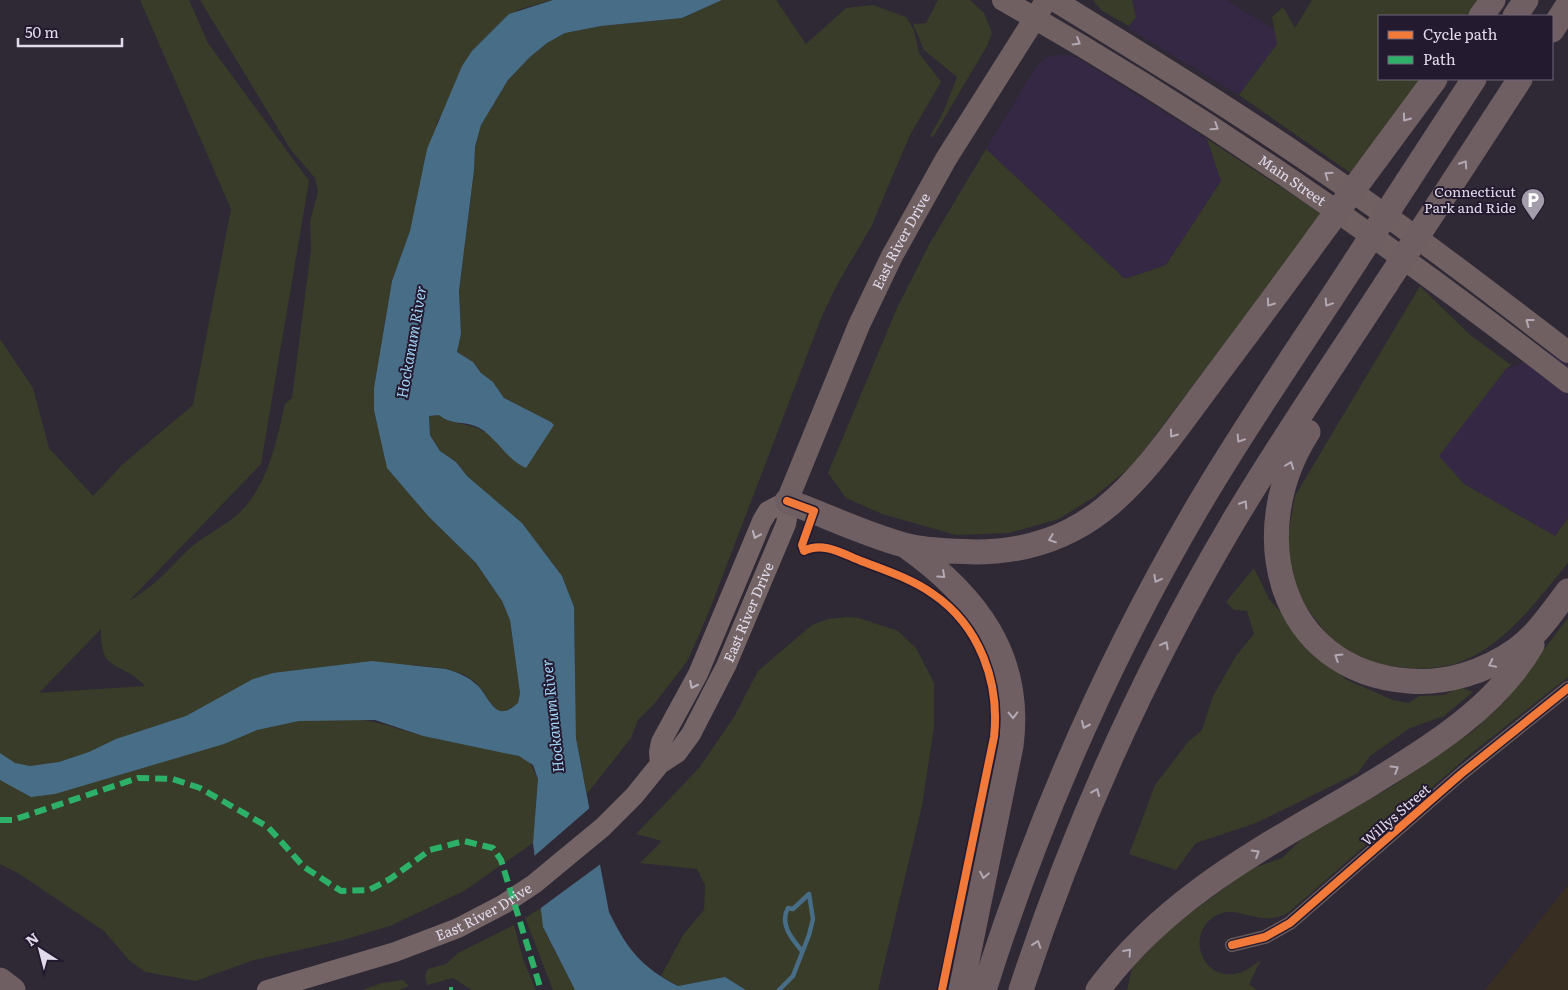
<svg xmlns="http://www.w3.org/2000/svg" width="1568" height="990" font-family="Literata,serif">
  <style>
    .built { fill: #352844 }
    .industrial { fill: #382e22 }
    .green { fill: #383c29; fill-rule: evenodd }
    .water { fill: #486d86 }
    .pier { fill: #2f2935 }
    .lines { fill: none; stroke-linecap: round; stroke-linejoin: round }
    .stream { stroke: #486d86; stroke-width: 4.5 }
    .minor { stroke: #66595a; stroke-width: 14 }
    .secondary { stroke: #746465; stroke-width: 20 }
    .trunk { stroke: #706062; stroke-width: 22 }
    .motorway { stroke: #6f5f62; stroke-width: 25 }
    .motorway-bridge { stroke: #6f5f62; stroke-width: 25 }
    .quiet { stroke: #2db169; stroke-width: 6; stroke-dasharray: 12 6; stroke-linecap: butt }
    .cycleway-casing { stroke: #241a30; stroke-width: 11 }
    .cycleway { stroke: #f17a3a; stroke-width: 8 }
    .oneway { stroke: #b4a9b4 }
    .oneway2 { stroke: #b3a9b4 }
    .oneway3 { stroke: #bbb1bb }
    .labels { text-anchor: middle; stroke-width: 4; stroke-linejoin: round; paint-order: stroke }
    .street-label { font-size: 14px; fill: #e1daea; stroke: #241a30 }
    .poi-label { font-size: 14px; fill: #e1daea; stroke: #241a30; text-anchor: end }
    .water-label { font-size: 15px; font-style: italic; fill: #a1d6f8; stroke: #241a30 }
  </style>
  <rect width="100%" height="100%" fill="#2f2935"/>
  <!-- built -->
  <path class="built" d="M1132,0H1226L1275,30L1277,44L1239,95L1128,28L1136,17Z
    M1055,55H1071L1081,60L1207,139L1221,181L1166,265L1125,279L986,149L1034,70L1044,59Z
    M1568,345V518L1555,536L1464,484L1438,456L1506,369Z"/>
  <!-- industrial -->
  <path class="industrial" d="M1568,885V990H1485Z"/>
  <!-- green -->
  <path class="green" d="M140,0H189L208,43L309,181L261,464L129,601C157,584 165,573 187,551C201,537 222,528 237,515C268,487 276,442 285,404L292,398L311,249L310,221L318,192L315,178L291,150L200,0H553L517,10L437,122L435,132L427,150L410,231L392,281L374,388V410L429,517L476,563L502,601L510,620L520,693L518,703C513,706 506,713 500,711C491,707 486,695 480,687C464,668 436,668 413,665L361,720C383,722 402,731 424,736C458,745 498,745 529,761L538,779L533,843L464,891L390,926L343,940L251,961L196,981L145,972L129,960L104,931L18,873L0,864V339L33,388L49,448L93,496L123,464L193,405L231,209ZM101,629C99,674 122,660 145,686L39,693Z
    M722,0H776L806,44L846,8L873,5L906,17L914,30L919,53L941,82L910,135L871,227L838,283L822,316L708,614L688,660L655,703L638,720L631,738L587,794L576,738L574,607L562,576L522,523L467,476L456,462L440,451L430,435L429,416L439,415C453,426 470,422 484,432L551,422L504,398L493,382L481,373L473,362L457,352L461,334L459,291L474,170L475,147L481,125L508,80L530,57L547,43L565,33L601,26L682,18Z
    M938,0H970L984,13L992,33L987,46L933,137L930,136L943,113L957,77L924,50L913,24L926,23Z
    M1093,0H1132L1136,17L1129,26L1101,10Z
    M1312,0H1479L1467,16H1379V79H1421L1352,174L1239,95L1277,44L1272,17L1283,7L1295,28Z
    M1207,139L1322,214L1133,465L1094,497L1059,519L1009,533L956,535L882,514L846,498L828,473L897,308L930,243L986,149L1125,279L1166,265L1221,181Z
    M1420,286L1469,334L1511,365L1506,369L1439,456L1464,484L1555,536L1568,518V563C1537,600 1507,644 1460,662C1425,675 1362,668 1334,641C1324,632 1316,620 1308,609C1299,597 1290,579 1288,564C1286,541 1291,518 1295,496Z
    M1254,568L1269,599L1315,652L1347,680L1393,700L1409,703L1419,696L1444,695L1460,687L1473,692L1444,716L1410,728L1370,756L1358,773L1256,823L1196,843L1176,870L1129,854L1155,785L1188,742L1202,730L1213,696L1236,656L1254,634L1247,611L1234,610L1226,602Z
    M848,617L859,618L898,631L916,648L934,683V727L922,806L878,990H746L725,977L678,986L661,976L683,935L704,910L705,885L697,869L640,863L662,841L636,834L699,768L734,717L758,671L812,625L828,619Z
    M1568,618V677L1468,756L1289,912C1260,930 1238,902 1215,916C1186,934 1201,978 1234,974C1244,973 1252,966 1261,960L1249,984L1257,990H1127L1133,964L1144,956L1166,931L1250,869L1282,858L1305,836L1391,787L1473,731L1504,702Z
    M541,908L545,932L575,990H553L525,918Z
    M514,925L523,959L536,990H472L453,978L427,985L425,975L428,969L446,964L458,953Z
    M403,980L409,986L399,990H363L381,983Z"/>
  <!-- water -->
  <path class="water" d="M553,0H722L682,18L601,26L565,33L547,43L530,57L508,80L481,125L475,147L474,170L459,291L461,334L457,352L473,362L481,373L493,382L504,398L551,422L554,425L526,468C506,460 494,433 475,426C462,421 451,425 439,415L429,416L430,435L440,451L456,462L467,476L522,523L562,576L574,607L576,738L609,912C627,949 641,967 678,986L725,977L746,990H575L543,927L533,843L538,779L533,765L519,756L423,736L375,720L299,721L257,730L224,744L55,794L31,797L0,780V753L15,763L30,766L59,762L89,752L116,739L186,716L253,679L273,673L372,661L446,669C457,672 469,677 477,685C485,691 492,713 504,711C509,711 514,706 518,703L520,693L510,620L502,601L476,563L429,517L387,468L374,410V388L392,281L410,231L427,149L462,66L472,51L509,14Z"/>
  <!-- pier -->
  <path class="pier" d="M592,806L602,863L538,910L532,858Z"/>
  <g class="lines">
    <!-- stream -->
    <path class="stream" d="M802,951C792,939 779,924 788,908L793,909L809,894
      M779,990L793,976L809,935L813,919L809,894"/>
    <!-- minor -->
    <path class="minor" d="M1232,945L1265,937L1290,923L1461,774L1568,688"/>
    <!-- secondary -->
    <path class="secondary" id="s1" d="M267,990L395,952L458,928L504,904L534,884L603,827L634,796L660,764L677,753L691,734L726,666L786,524L788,513L787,501L768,511L762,521L698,674L661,742L659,752L660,764"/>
    <!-- trunk -->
    <g class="trunk">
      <path id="s2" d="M1003,0C1204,114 1386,241 1568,382"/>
      <path d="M1054,0C1139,52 1224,104 1306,160C1396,220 1482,286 1568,352"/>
      <path id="s3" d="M787,501L859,325L892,256L946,159L1042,7"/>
    </g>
    <!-- motorway -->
    <path class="motorway" d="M1481,16L1493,0
      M1515,16L1526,0
      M1552,30L1568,5
      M1376,159L1435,79
      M1407,182L1474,79
      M1438,205L1520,79
      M1308,432C1244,531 1277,671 1409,681C1446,684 1485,672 1516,650C1537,635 1552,612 1568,591
      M787,501C825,515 864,534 904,545C926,551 952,551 975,552C1097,552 1144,472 1209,385C1246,335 1283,286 1319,236
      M906,546C975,595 1023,656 1011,746L961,990
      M0,980L13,990
      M984,990C1037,822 1108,660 1197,508C1246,424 1302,344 1355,262
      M1021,990C1074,828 1144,673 1230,527C1279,444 1334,364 1386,284
      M1098,990C1168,895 1265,847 1364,788C1426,750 1494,710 1532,645"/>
    <!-- motorway-bridge -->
    <path class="motorway-bridge" d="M1319,236L1376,159
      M1355,262L1407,182
      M1386,284L1438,205"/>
    <!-- quiet -->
    <path class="quiet" d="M0,820H13L138,778L173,779L200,788L268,827L304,867L341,891L369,890L390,879L430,850L464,841L493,848L501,860L541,990
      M449,990H453"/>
    <!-- cycleway casing -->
    <g class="cycleway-casing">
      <path id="cycleway" d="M787,501L814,511L802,545L804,551C823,541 843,554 861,561C885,570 912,579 933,594C980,626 1000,683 994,737L942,990
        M1232,945L1265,937L1290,923L1461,774L1568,688"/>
    </g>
    <!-- cycleway -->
    <use href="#cycleway" class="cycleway"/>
  </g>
  <!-- one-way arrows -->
  <defs><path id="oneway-chevron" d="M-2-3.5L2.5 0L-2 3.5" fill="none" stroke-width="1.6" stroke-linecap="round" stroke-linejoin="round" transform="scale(1.25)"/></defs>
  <g class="oneway">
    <use href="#oneway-chevron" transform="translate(1077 42) rotate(31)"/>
    <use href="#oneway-chevron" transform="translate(1215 127) rotate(33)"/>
    <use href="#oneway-chevron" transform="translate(1328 175) rotate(-145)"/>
    <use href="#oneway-chevron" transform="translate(1529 322) rotate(-143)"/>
  </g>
  <g class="oneway2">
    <use href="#oneway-chevron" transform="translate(1406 118) rotate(126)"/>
    <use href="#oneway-chevron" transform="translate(1464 164) rotate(-57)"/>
    <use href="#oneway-chevron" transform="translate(1270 303) rotate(126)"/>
    <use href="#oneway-chevron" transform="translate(1328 303) rotate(123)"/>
    <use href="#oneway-chevron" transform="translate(1173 434) rotate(126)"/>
    <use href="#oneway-chevron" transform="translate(1240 439) rotate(123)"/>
    <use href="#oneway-chevron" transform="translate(1290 465) rotate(-69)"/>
    <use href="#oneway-chevron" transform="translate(1244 504) rotate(-58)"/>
    <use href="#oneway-chevron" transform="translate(1052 539) rotate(159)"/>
    <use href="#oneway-chevron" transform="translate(942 575) rotate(42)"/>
    <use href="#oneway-chevron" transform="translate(1157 579) rotate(118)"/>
    <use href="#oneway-chevron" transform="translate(1165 645) rotate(-62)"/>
    <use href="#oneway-chevron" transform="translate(1338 657) rotate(-148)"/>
    <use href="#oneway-chevron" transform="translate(1492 664) rotate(154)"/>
    <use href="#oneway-chevron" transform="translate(1013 715) rotate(89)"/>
    <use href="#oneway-chevron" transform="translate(1085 725) rotate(114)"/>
    <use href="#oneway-chevron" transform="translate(1395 769) rotate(-32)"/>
    <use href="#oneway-chevron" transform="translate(1096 792) rotate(-67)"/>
    <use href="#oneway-chevron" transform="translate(1256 853) rotate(-31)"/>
    <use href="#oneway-chevron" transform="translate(984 875) rotate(101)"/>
    <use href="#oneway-chevron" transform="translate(1037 944) rotate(-71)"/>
    <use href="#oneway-chevron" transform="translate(1128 952) rotate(-48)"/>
  </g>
  <g class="oneway3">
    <use href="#oneway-chevron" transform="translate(756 535) rotate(112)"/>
    <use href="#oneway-chevron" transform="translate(693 685) rotate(117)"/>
  </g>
  <!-- icons -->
  <defs>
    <g id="parking-pin" transform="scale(1.25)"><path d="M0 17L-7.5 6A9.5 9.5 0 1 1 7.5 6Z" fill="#a39cab" stroke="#241a30"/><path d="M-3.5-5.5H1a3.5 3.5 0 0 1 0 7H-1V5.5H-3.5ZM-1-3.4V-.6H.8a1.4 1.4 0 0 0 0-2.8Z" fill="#fff"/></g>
  </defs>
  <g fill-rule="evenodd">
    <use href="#parking-pin" x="1533" y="200"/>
  </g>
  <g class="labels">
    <!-- street labels -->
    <g class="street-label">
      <text dy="5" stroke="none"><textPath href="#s2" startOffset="341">Main Street</textPath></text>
      <text dy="5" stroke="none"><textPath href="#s3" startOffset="284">East River Drive</textPath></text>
      <text dy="5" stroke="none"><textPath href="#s1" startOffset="642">East River Drive</textPath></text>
      <text transform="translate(1396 815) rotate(-41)" y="5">Willys Street</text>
      <text dy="5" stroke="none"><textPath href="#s1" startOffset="231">East River Drive</textPath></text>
    </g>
    <!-- poi labels -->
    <g class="poi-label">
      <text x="1516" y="197">Connecticut<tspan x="1516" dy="16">Park and Ride</tspan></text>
    </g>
    <!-- water labels -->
    <g class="water-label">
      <text transform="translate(412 342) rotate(-80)" y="5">Hockanum River</text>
      <text transform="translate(553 716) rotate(-96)" y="5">Hockanum River</text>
    </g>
  </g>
  <!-- legend -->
  <rect x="1378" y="15" width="175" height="65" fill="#241a30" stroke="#70677a"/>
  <rect x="1388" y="31" width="25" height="8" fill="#f17a3a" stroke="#70677a"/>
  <text x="1423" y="40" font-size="15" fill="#e1daea">Cycle path</text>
  <rect x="1388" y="56" width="25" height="8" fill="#2db169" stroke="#70677a"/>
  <text x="1423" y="65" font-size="15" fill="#e1daea">Path</text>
  <!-- north arrow -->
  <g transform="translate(40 950) rotate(324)" stroke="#241a30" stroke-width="4" paint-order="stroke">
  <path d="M0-4L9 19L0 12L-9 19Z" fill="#e1daea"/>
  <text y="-8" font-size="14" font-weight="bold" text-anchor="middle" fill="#e1daea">N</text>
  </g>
  <!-- scale -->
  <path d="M18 38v8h104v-8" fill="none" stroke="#e1daea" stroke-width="2.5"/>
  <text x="25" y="38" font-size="15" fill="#e1daea" stroke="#241a30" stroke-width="4" paint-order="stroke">50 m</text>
</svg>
